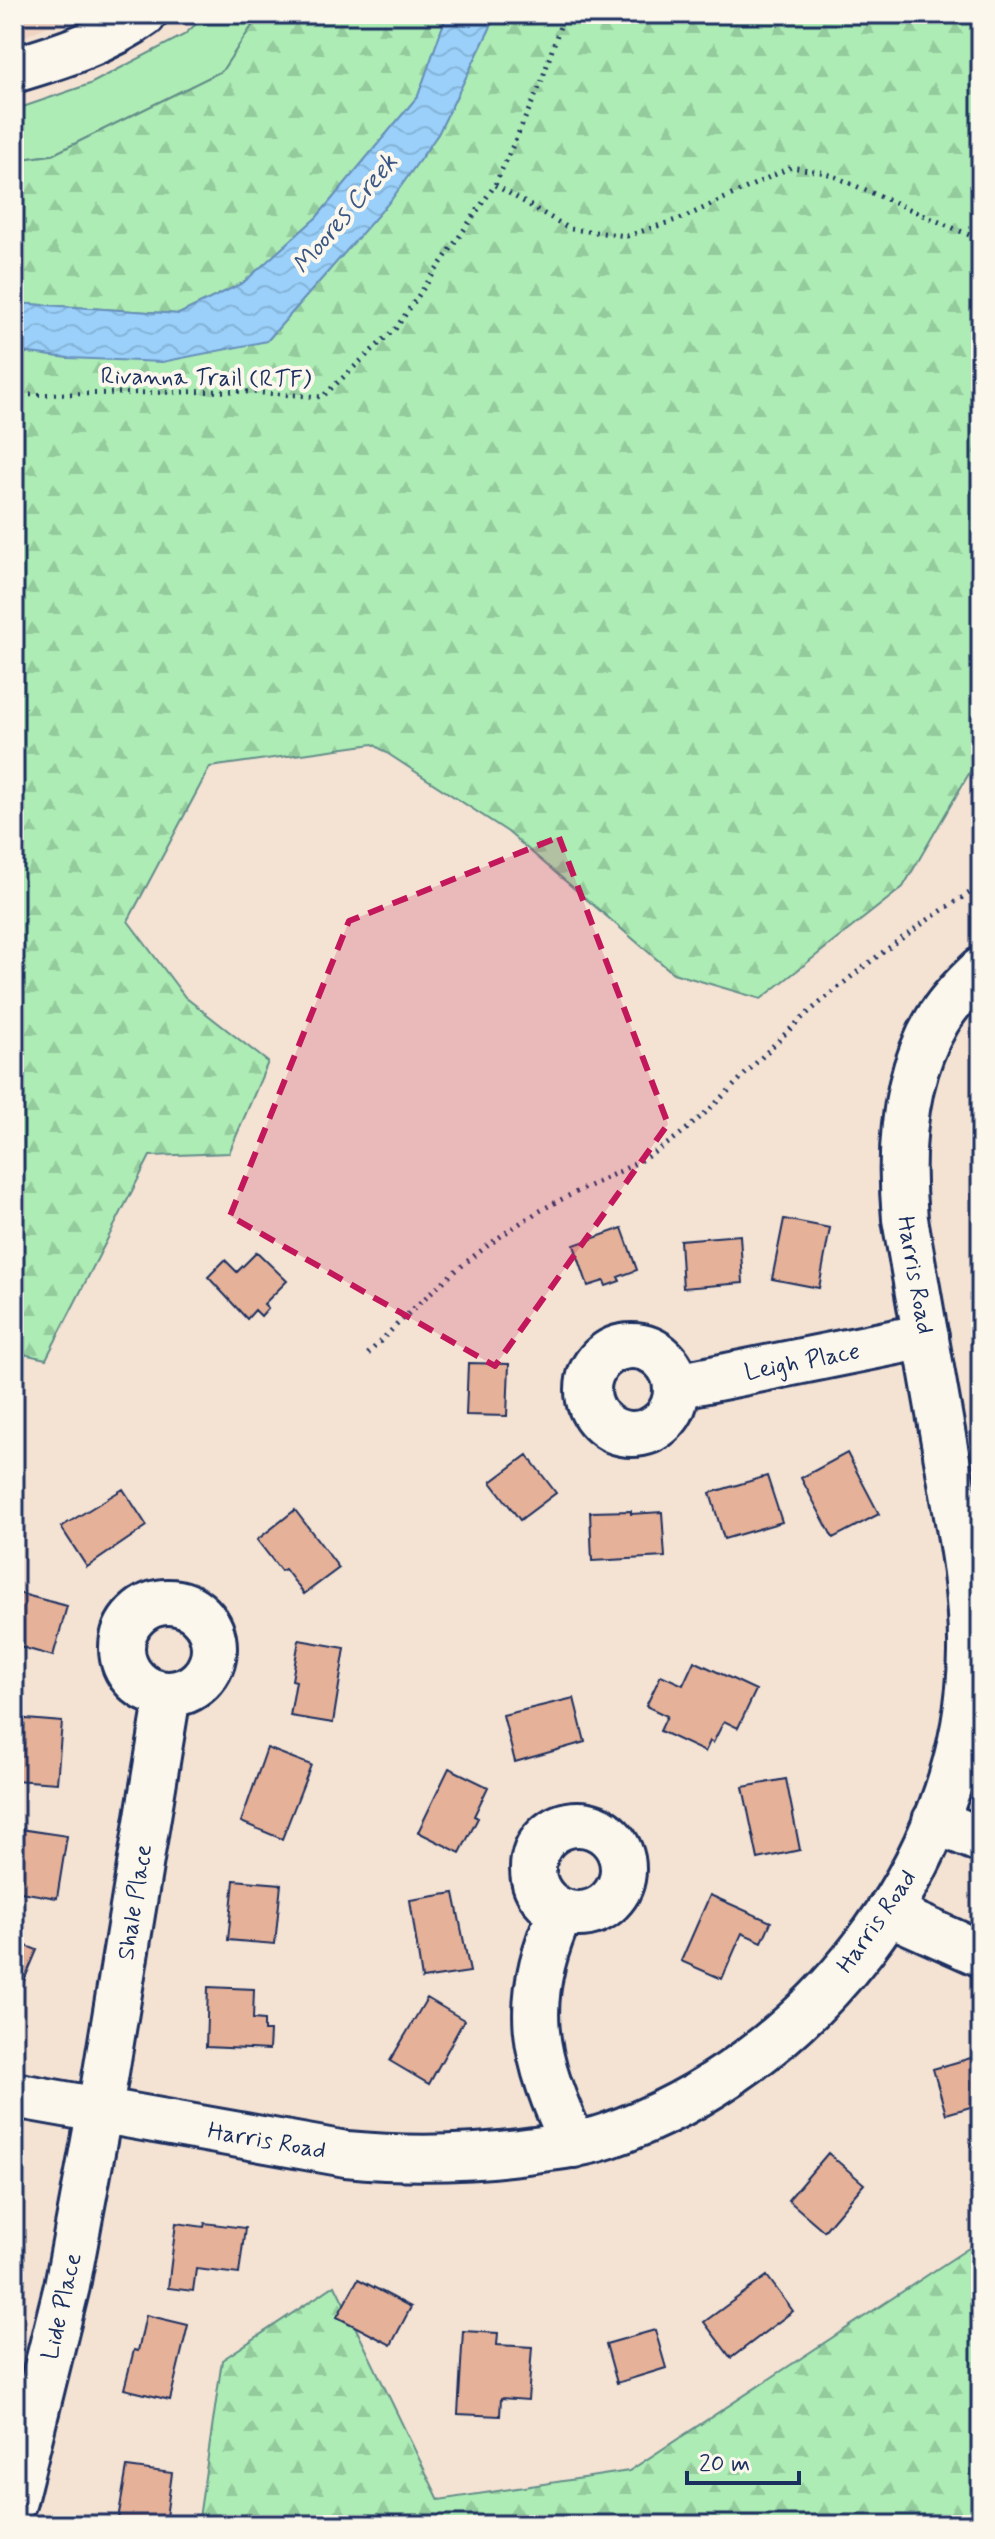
<svg xmlns="http://www.w3.org/2000/svg" width="995" height="2539" font-family="Mynerve,sans-serif">
  <style>
    .built { fill: #f0d3c1 }
    .grass { fill: #adecb4; stroke: #648e89; stroke-width: 2 }
    .forest { fill: url(#forest-firs); stroke: #648e89; stroke-width: 2 }
    .water { fill: url(#water-waves); stroke: #6790bb; stroke-width: 2 }
    .building { fill: #e5b198; stroke: #1b2f5e; stroke-width: 2 }
    .lines { fill: none; stroke-linecap: round; stroke-linejoin: round }
    .minor-casing { stroke: #1b2f5e; stroke-width: 50 }
    .path { stroke: #1b2f5e; stroke-width: 5; stroke-dasharray: 2 6; stroke-linecap: butt }
    .minor { stroke: #fbf7ec; stroke-width: 44 }
    .marked { fill: #c2185b; fill-opacity: 0.2; stroke: #c2185b; stroke-width: 6; stroke-dasharray: 16 10; stroke-linejoin: round }
    .labels { text-anchor: middle; stroke-width: 8; stroke-linejoin: round; paint-order: stroke }
    .street-label { font-size: 24px; fill: #1b2f5e; stroke: #fbf7ec }
    .water-label { font-size: 26px; font-style: italic; fill: #3b5785; stroke: #fbf7ec }
  </style>
  <defs>
    <pattern id="forest-firs" width="22" height="20" patternUnits="userSpaceOnUse" patternTransform="scale(2)"><rect width="22" height="20" fill="#adecb4"/><path d="M5 1l3.5 6h-7zM16 11l3.5 6h-7z" fill="#94cb9d"/></pattern>
    <pattern id="water-waves" width="16" height="10" patternUnits="userSpaceOnUse" patternTransform="scale(2)"><rect width="16" height="10" fill="#9ad0f9"/><path d="M0 5q4-4 8 0t8 0" fill="none" stroke="#84b3d8"/></pattern>
  </defs>
  <rect width="100%" height="100%" fill="#f4e2d3"/>
  <filter id="ink" filterUnits="userSpaceOnUse"><feTurbulence type="fractalNoise" baseFrequency=".0125" numOctaves="2"/><feDisplacementMap in="SourceGraphic" scale="16" xChannelSelector="R" yChannelSelector="G"/><feConvolveMatrix kernelMatrix="1 2 1 2 8 2 1 2 1" color-interpolation-filters="sRGB"/></filter>
  <g filter="url(#ink)">
    <!-- built -->
    <path class="built" d="M14,14H75L14,41Z"/>
    <!-- grass -->
    <path class="grass" d="M207,14H260L222,71L52,155L14,160V110L90,84L184,35Z"/>
    <!-- forest -->
    <path class="forest" d="M260,14H447L418,96L317,217L243,283L179,314L14,303V160L52,155L222,71Z
      M497,14H981V684L974,765L903,887L761,999L673,973L508,832L373,744L210,767L128,921L185,997L268,1062L229,1153L150,1156L46,1359L14,1352V351L69,358L267,341L391,200L438,134Z
      M981,2240V2525H198L222,2360L335,2285L439,2500L629,2471Z"/>
    <!-- water -->
    <path class="water" d="M447,14H497L438,134L391,200L267,341L162,362L69,358L14,351V303L179,314L243,283L317,217L418,96Z"/>
    <!-- building -->
    <path class="building" d="M784,1219L830,1228L819,1288L772,1279Z
      M622,1228L637,1270L618,1277L620,1281L606,1286L604,1281L588,1286L574,1245Z
      M740,1235L743,1283L683,1288L680,1240Z
      M257,1252L287,1281L264,1304L268,1308L261,1316L255,1310L247,1319L208,1277L225,1260L237,1272Z
      M468,1363L509,1364L507,1416L466,1415Z
      M847,1453L879,1514L833,1538L801,1478Z
      M527,1455L556,1493L520,1520L491,1482Z
      M767,1476L782,1522L724,1539L710,1493Z
      M123,1489L147,1526L87,1567L61,1527Z
      M295,1510L339,1568L304,1594L285,1569L281,1571L257,1540Z
      M631,1511V1514L662,1512L665,1557L592,1561L590,1512Z
      M14,1592L67,1606L53,1656L14,1645L21,1618L14,1616Z
      M299,1640L345,1648L333,1723L290,1716L296,1681L292,1680Z
      M694,1661L756,1690L738,1728L724,1721L713,1743L710,1741L705,1752L660,1731L667,1716L646,1706L661,1675L683,1685Z
      M574,1698L585,1742L515,1762L503,1715Z
      M14,1718L62,1722L57,1783L14,1780Z
      M267,1748L311,1765L282,1839L241,1822Z
      M449,1768L488,1787L474,1816L478,1818L460,1853L418,1832Z
      M786,1779L800,1850L758,1859L743,1787Z
      M20,1829L67,1836L57,1898L14,1891V1868Z
      M234,1880L281,1884L275,1944L228,1940Z
      M454,1893L470,1972L422,1979L410,1900Z
      M710,1895L771,1922L762,1942L742,1933L722,1979L681,1961Z
      M14,1941L37,1950L17,1997L14,1996Z
      M208,1987L254,1989L253,2019L264,2020V2031H270L269,2050L206,2047Z
      M427,1998L464,2020L429,2084L390,2061Z
      M981,2055V2104L946,2114L933,2069Z
      M828,2153L864,2184L824,2231L788,2200Z
      M176,2223L204,2227L205,2223L245,2228L239,2274L196,2269L193,2291L168,2288Z
      M767,2276L793,2311L731,2358L704,2322Z
      M358,2279L411,2307L391,2345L337,2317Z
      M146,2315L188,2325L170,2400L124,2389L134,2350L138,2351Z
      M655,2330L666,2368L617,2383L606,2344Z
      M463,2331L498,2333L497,2345L532,2347L528,2400L501,2398L500,2416L458,2414Z
      M127,2467L172,2473L165,2525H117Z"/>
    <g class="lines">
      <!-- minor casing -->
      <g class="minor-casing">
        <path id="minor" d="M14,70C58,57 106,42 144,14
          M588 1390a44 44 0 1 1 88 0a44 44 0 1 1-88 0Z
          M677,1386L926,1336
          M122 1648a46 46 0 1 1 92 0a46 46 0 1 1-92 0Z
          M935,1821L981,1840
          M533 1869a45 45 0 1 1 90 0a45 45 0 1 1-90 0Z
          M561,1912C520,2001 533,2059 574,2145
          M889,1913L981,1954
          M14,2095L346,2154C409,2160 471,2159 534,2150C559,2147 584,2144 607,2136C806,2067 968,1867 971,1652C972,1589 959,1527 948,1465C934,1383 920,1301 905,1219C899,1153 902,1080 937,1021C948,1002 965,985 981,970
          M14,2501L67,2286L100,2109L168,1695"/>
      </g>
      <!-- path -->
      <path class="path" d="M495,185L570,229L627,236L685,217L791,167L826,173L981,240
        M14,395L234,391L322,397L396,328L495,185L541,83L564,14
        M368,1354C422,1298 477,1247 545,1208C589,1184 638,1167 678,1136C723,1101 759,1057 801,1019C857,970 917,924 981,886"/>
      <!-- minor -->
      <use href="#minor" class="minor"/>
    </g>
  </g>
  <!-- marked area -->
  <path class="marked" d="M559,837L668,1124L495,1366L230,1216L349,921Z"/>
  <g class="labels">
    <!-- street labels -->
    <g class="street-label">
      <text transform="translate(206 377) rotate(1)" y="8">Rivanna Trail (RTF)</text>
      <text transform="translate(916 1275) rotate(80)" y="8">Harris Road</text>
      <text transform="translate(802 1361) rotate(-11)" y="8">Leigh Place</text>
      <text transform="translate(134 1902) rotate(-81)" y="8">Shale Place</text>
      <text transform="translate(876 1921) rotate(-55)" y="8">Harris Road</text>
      <text transform="translate(267 2140) rotate(10)" y="8">Harris Road</text>
      <text transform="translate(61 2306) rotate(-77)" y="8">Lide Place</text>
    </g>
    <!-- water labels -->
    <g class="water-label">
      <text transform="translate(344 213) rotate(-50)" y="9">Moores Creek</text>
    </g>
  </g>
  <!-- margin -->
  <rect width="995" height="2539" fill="none" stroke="#fbf7ec" stroke-width="48"/>
  <rect x="24" y="24" width="947" height="2491" fill="none" stroke="#1b2f5e" stroke-width="3" filter="url(#ink)"/>
  <!-- scale -->
  <path d="M687 2471v12h112v-12" fill="none" stroke="#1b2f5e" stroke-width="4"/>
  <text x="699" y="2471" font-size="24" fill="#1b2f5e" stroke="#fbf7ec" stroke-width="6" paint-order="stroke">20 m</text>
</svg>
